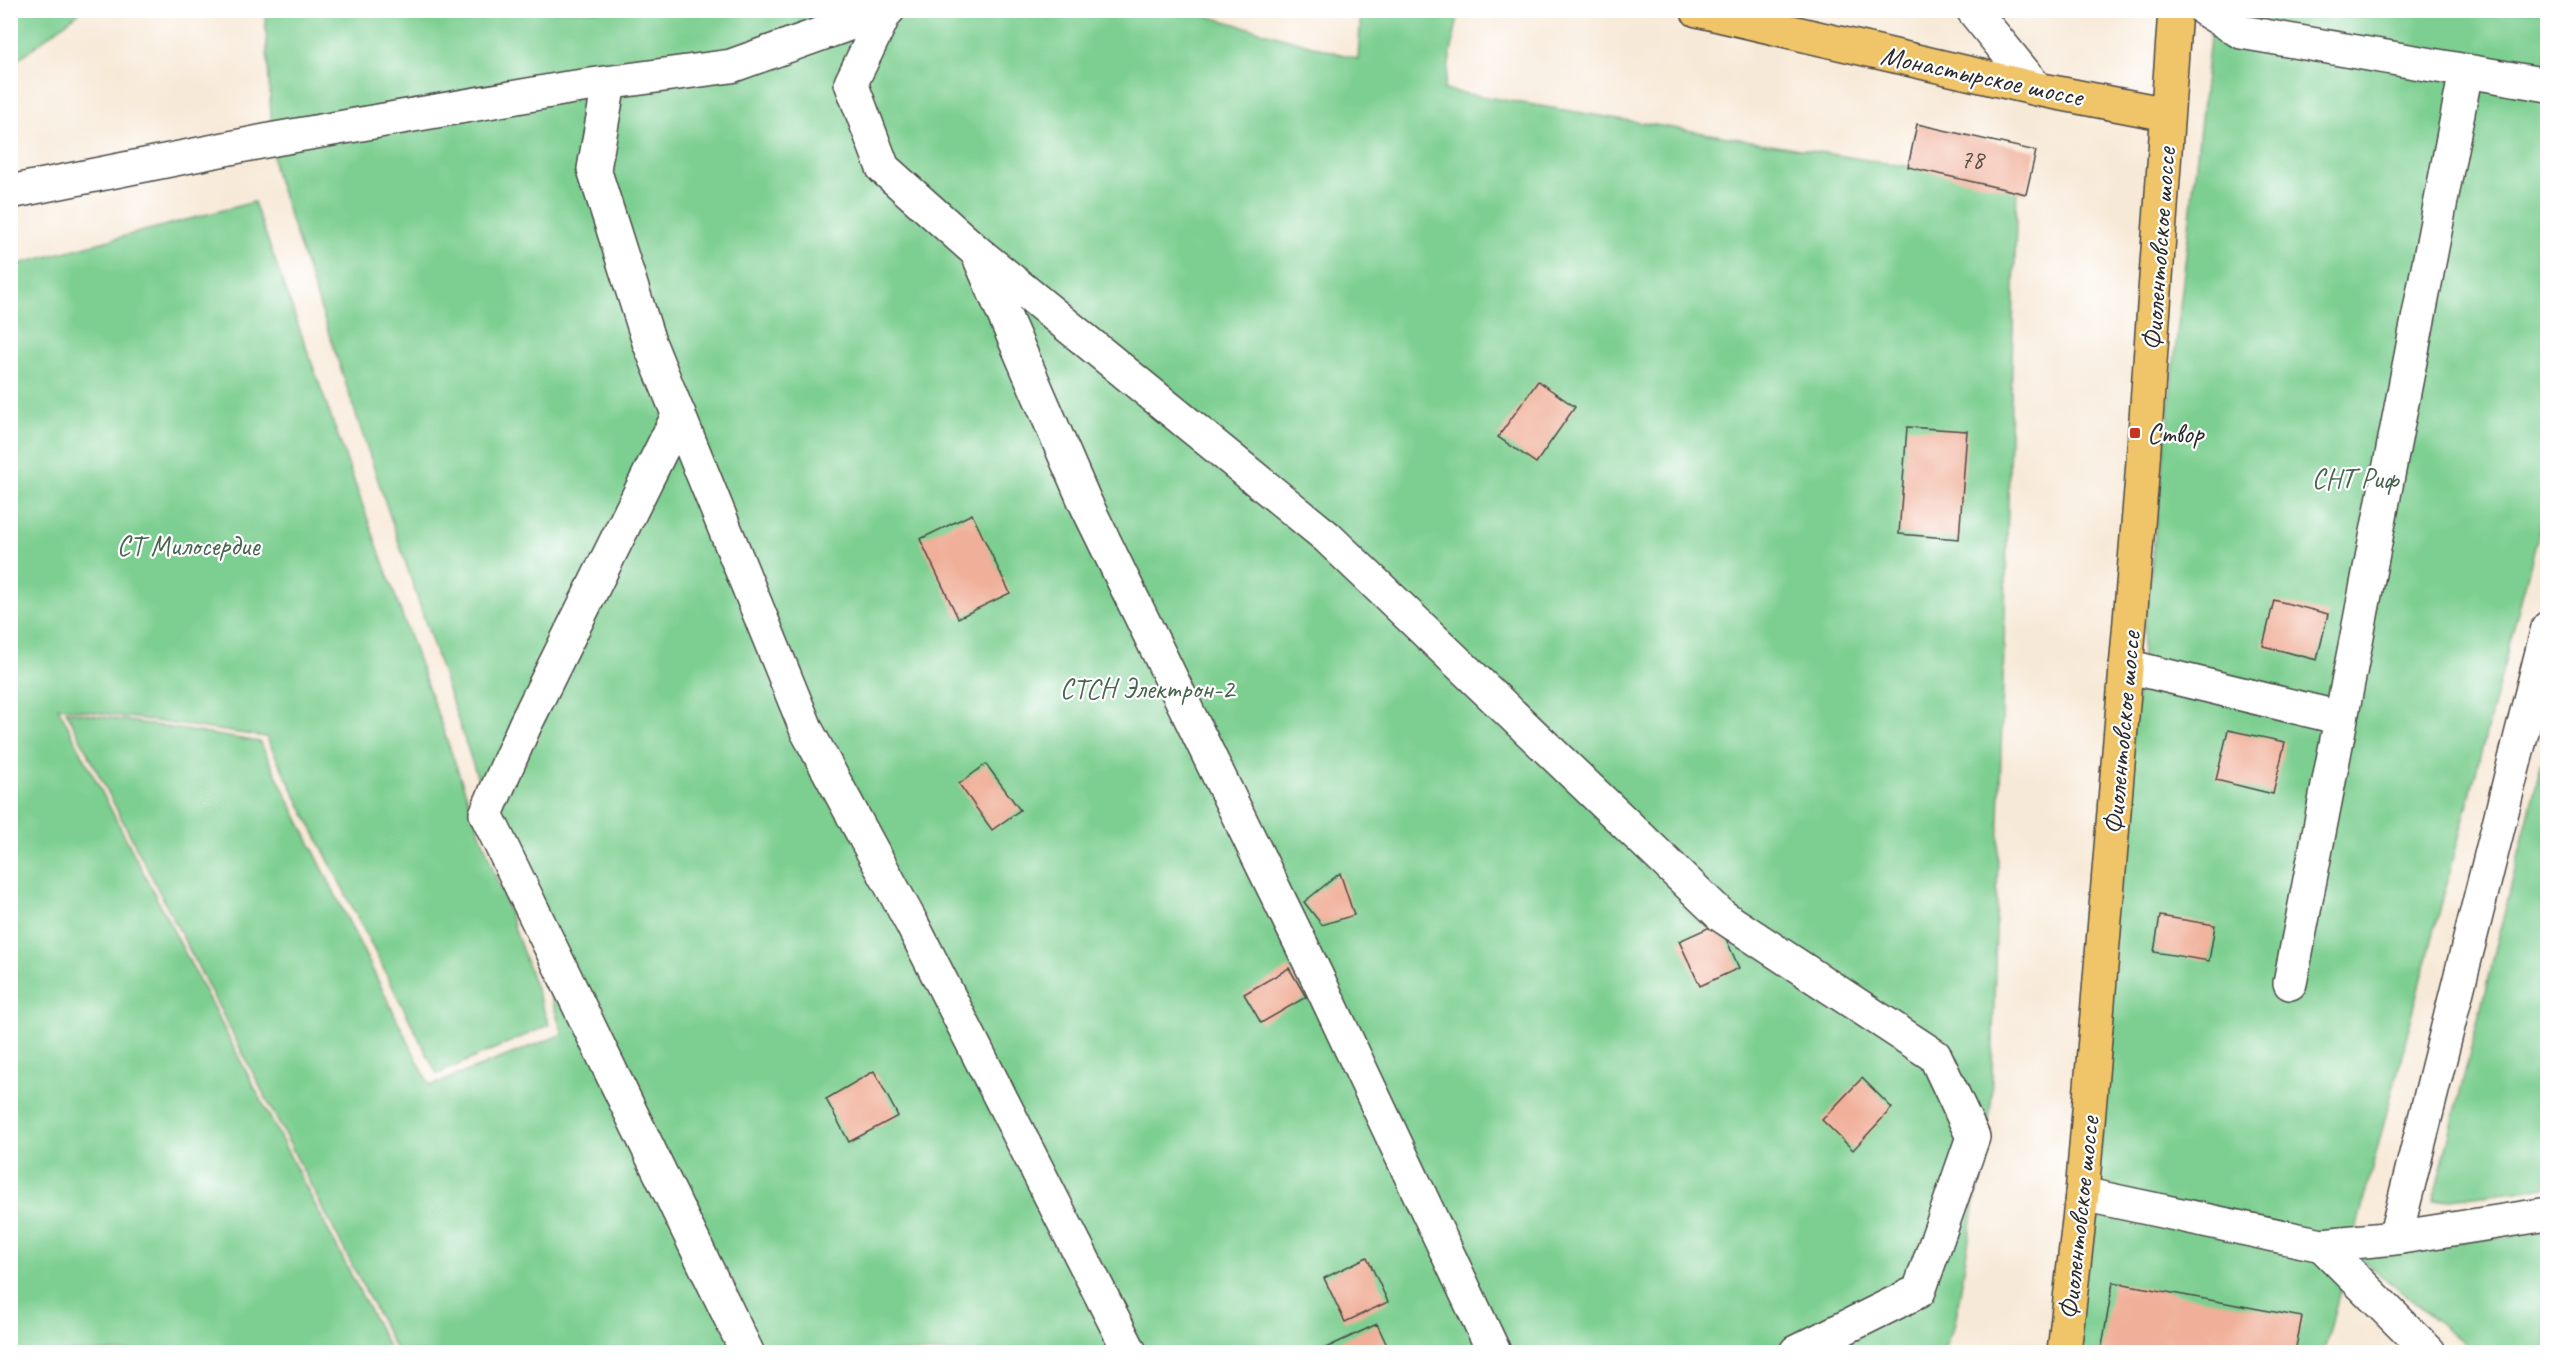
<svg xmlns="http://www.w3.org/2000/svg" width="2558" height="1363" font-family="Caveat,sans-serif">
  <style>
    .green { fill: #7dcf91; stroke: #547d5e; stroke-width: 1.5 }
    .building { fill: #f0af98 }
    .lines { fill: none; stroke-linecap: round; stroke-linejoin: round }
    .minor-casing { stroke: #4a4845; stroke-width: 36 }
    .major-casing { stroke: #4a4845; stroke-width: 36 }
    .minor { stroke: #fff; stroke-width: 33 }
    .major { stroke: #f0c469; stroke-width: 33 }
    .poi-dot { fill: #c8321e; stroke: #fff; stroke-width: 2 }
    .labels { text-anchor: middle; stroke-width: 4.5; stroke-linejoin: round; paint-order: stroke }
    .number-label { font-size: 26px; fill: #5c4c46 }
    .street-label { font-size: 28px; fill: #2b2b2b; stroke: #fff }
    .poi-label { font-size: 28px; fill: #2b2b2b; stroke: #fff; text-anchor: start }
    .park-label { font-size: 28px; fill: #48644f; stroke: #fff }
  </style>
  <rect width="100%" height="100%" fill="#fff"/>
  <filter id="ink" filterUnits="userSpaceOnUse"><feTurbulence type="fractalNoise" baseFrequency=".0167" numOctaves="2"/><feDisplacementMap in="SourceGraphic" scale="12" xChannelSelector="R" yChannelSelector="G"/><feConvolveMatrix kernelMatrix="1 2 1 2 8 2 1 2 1" color-interpolation-filters="sRGB"/></filter>
  <filter id="wash" filterUnits="userSpaceOnUse"><feTurbulence type="fractalNoise" baseFrequency=".008" numOctaves="4" result="noise"/><feDisplacementMap in="SourceGraphic" scale="24" xChannelSelector="R" yChannelSelector="G"/><feGaussianBlur stdDeviation="1.35" result="paint"/><feColorMatrix in="noise" values="0 0 0 0 0 0 0 0 0 0 0 0 0 0 0 0 0 1.4 0 .05"/><feComposite in="paint" operator="in"/></filter>
  <g filter="url(#wash)">
    <rect width="100%" height="100%" fill="#f7e9d7"/>
    <!-- green -->
    <path class="green" d="M11,10H81V11L11,65Z
      M1186,10L1358,59L1361,11H1459L1444,90L2017,185L1991,1106L1955,1323L1943,1352H397L66,711L260,742L430,1086L563,1034L274,169L265,11Z
      M2213,11H2547V501L2324,1352H2064Z
      M254,202L549,1025L437,1074L266,737L58,707L391,1352H11V266Z
      M2547,741V1187L2433,1201Z
      M2547,1231V1351L2475,1352L2356,1255Z"/>
    <g id="blocks">
      <!-- building -->
      <path class="building" d="M1917,124L2036,151L2026,194L1908,167Z
        M1538,381L1575,407L1536,463L1498,437Z
        M1907,427L1967,431L1959,539L1899,534Z
        M972,514L1010,593L958,618L920,539Z
        M2274,600L2328,614L2317,660L2263,646Z
        M2228,730L2285,742L2273,794L2216,780Z
        M986,764L1020,810L992,830L959,784Z
        M1340,873L1354,915L1322,925L1304,902Z
        M2160,916L2215,925L2209,961L2154,952Z
        M1719,923L1739,968L1700,986L1679,941Z
        M1289,968L1306,997L1261,1023L1244,994Z
        M874,1071L898,1116L849,1142L826,1099Z
        M1862,1078L1892,1108L1853,1150L1822,1120Z
        M1367,1257L1388,1302L1345,1322L1324,1278Z
        M2113,1282L2302,1317L2295,1352H2101Z
        M1377,1324L1390,1352H1317Z"/>
    </g>
  </g>
  <g filter="url(#ink)">
    <use href="#blocks" fill-opacity="0" stroke="#4a4845" stroke-width="1.5"/>
    <g class="lines">
      <!-- minor casing -->
      <g class="minor-casing">
        <path id="minor" d="M1973,10L2037,89
          M2205,10L2241,32L2548,85
          M885,13L851,83L883,168L977,252L1085,502L1319,981L1494,1352
          M609,83L594,169L649,342L807,731L912,924L1130,1352
          M10,192L275,139L568,88L731,66L888,10
          M977,252L1327,537L1722,916L1935,1056L1973,1137L1919,1291L1796,1352
          M679,414L525,725L486,814L747,1352
          M2126,666L2341,718
          M2290,983L2466,71
          M2082,1194L2322,1245L2429,1352
          M2395,1238L2548,628
          M2322,1245L2395,1238L2548,1214"/>
      </g>
      <!-- major casing -->
      <g class="major-casing">
        <path id="major" d="M1697,10L2037,89L2167,114
          M2064,1352L2082,1194L2141,489L2175,10"/>
      </g>
      <!-- minor -->
      <use href="#minor" class="minor"/>
      <!-- major -->
      <use href="#major" class="major"/>
    </g>
  </g>
  <!-- markers -->
  <rect class="poi-dot" x="2129" y="427" width="12" height="12" rx="3"/>
  <g class="labels">
    <!-- number labels -->
    <g class="number-label">
      <text x="1972" y="168">78</text>
    </g>
    <!-- street labels -->
    <g class="street-label">
      <text transform="translate(1982 75) rotate(12)" y="10">Монастырское шоссе</text>
      <text transform="translate(2158 249) rotate(-86)" y="10">Фиолентовское шоссе</text>
      <text transform="translate(2121 733) rotate(-85)" y="10">Фиолентовское шоссе</text>
      <text transform="translate(2078 1218) rotate(-84)" y="10">Фиолентовское шоссе</text>
    </g>
    <!-- poi labels -->
    <g class="poi-label">
      <text x="2147" y="443">Створ</text>
    </g>
    <!-- park labels -->
    <g class="park-label">
      <text x="2355" y="488">СНТ Риф</text>
      <text x="188" y="555">СТ Милосердие</text>
      <text x="1147" y="698">СТСН Электрон-2</text>
    </g>
  </g>
  <!-- margin -->
  <rect width="2558" height="1363" fill="none" stroke="#fff" stroke-width="36"/>
</svg>
